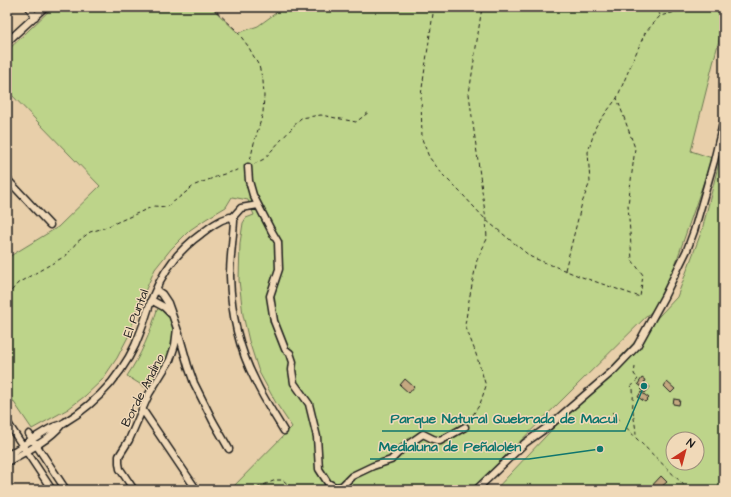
<svg xmlns="http://www.w3.org/2000/svg" width="731" height="497" font-family="'Architects Daughter',sans-serif">
  <style>
    .green { fill: #bdd48a; stroke: #6c7853; fill-rule: evenodd }
    .building { fill: #c4a880; stroke: #1c1c1c }
    .lines { fill: none; stroke-linecap: round; stroke-linejoin: round }
    .minor-casing { stroke: #1c1c1c; stroke-width: 9 }
    .path { stroke: #1c1c1c; stroke-width: 1; stroke-dasharray: 4 3; stroke-linecap: butt }
    .minor { stroke: #f0d9b8; stroke-width: 6 }
    .labels { text-anchor: middle; stroke-width: 3; stroke-linejoin: round; paint-order: stroke }
    .street-label { font-size: 13px; fill: #1c1c1c; stroke: #f0d9b8 }
    .leader { fill: none; stroke: #0f766e; stroke-width: 1.5 }
    .callout-dot { fill: #0f766e; stroke: #f0d9b8; stroke-width: 1.5 }
    .callout-label { font-size: 14px; text-anchor: middle; font-weight: bold; fill: #0f766e; stroke: #f0d9b8; stroke-width: 3; stroke-linejoin: round; paint-order: stroke }
  </style>
  <rect width="100%" height="100%" fill="#e8cfaa"/>
  <filter id="ink" filterUnits="userSpaceOnUse"><feTurbulence type="fractalNoise" baseFrequency=".025" numOctaves="2"/><feDisplacementMap in="SourceGraphic" scale="8" xChannelSelector="R" yChannelSelector="G"/><feConvolveMatrix kernelMatrix="1 2 1 2 8 2 1 2 1" color-interpolation-filters="sRGB"/></filter>
  <g filter="url(#ink)">
    <!-- green -->
    <path class="green" d="M53,7H211L238,33L258,26L284,7H724V20L691,151L712,158L663,300L471,490H230L292,427L276,403L259,372L249,341L243,315L239,280L240,243L243,223L246,218L254,215L248,200L232,197L226,207L206,219L190,230L171,249L155,269L138,307L129,335L117,358L102,380L85,396L68,409L32,429L7,392V258L58,227L100,186L7,90V51Z
      M724,143V490H495L677,297L702,230ZM673,439H697V463H673Z
      M159,308L161,309L163,308C175,322 176,342 168,358C163,369 155,379 148,389L127,376C141,355 150,334 157,310Z"/>
    <!-- building -->
    <path class="building" d="M642,378L645,380L644,382L650,387L645,393L641,390L643,388L638,384Z
      M405,379L414,387L409,393L400,385Z
      M667,382L675,389L671,393L664,386Z
      M641,392L649,398L645,402L638,397Z
      M674,399L680,400L679,405L673,404Z
      M661,476L667,482L661,487L665,490H648Z"/>
    <g class="lines">
      <!-- minor casing -->
      <g class="minor-casing">
        <path id="minor" d="M29,7L35,17
          M7,42L45,7
          M248,167L249,181L253,195L271,230L278,242L279,269L270,296L274,321L285,349L290,353L293,362L292,370L294,383L309,404L317,437L319,469L328,483L340,490
          M7,179L50,225
          M232,218L234,221C233,239 230,257 230,276C231,311 239,349 255,380C263,398 274,414 284,431
          M232,218L241,208L258,205
          M156,290L162,294L168,303L179,334L188,366L194,383L213,421L229,449
          M151,300L164,307L171,314
          M142,409L196,489
          M7,422L52,490
          M29,434L66,490
          M7,456C21,447 36,436 51,428C55,426 61,425 65,422C82,412 98,398 111,383C123,368 134,351 140,333C145,321 148,308 153,296C163,271 180,249 201,234C210,227 219,220 230,217L232,218
          M7,462C24,453 50,440 62,424
          M335,487L342,486L352,476L373,466L391,460L403,448L423,434L433,439L440,441L465,427
          M134,490L120,469L119,463V456L129,440L149,394L170,360L175,345L177,328
          M476,490L525,443L549,426L614,370L637,346L664,297L687,250L694,231L714,161L724,119"/>
      </g>
      <!-- path -->
      <path class="path" d="M212,7L236,30L248,46L259,66L263,81L264,96L263,113L254,143L250,161
        M434,7L421,95L422,139L429,157L443,175L463,195L486,220L531,257L579,276L640,297L643,275L632,260L628,205L635,148L617,98
        M656,7L660,15
        M254,164L264,159L301,118L321,115L356,122L369,112
        M565,270L582,203L590,182L588,152L596,126L617,98L633,60L645,33L660,16L679,11L682,7
        M7,296L18,283L67,255L76,243L90,232L104,228L154,206L167,207L195,185L221,175L241,169
        M631,387L638,379L634,374L635,367
        M633,389C634,397 632,404 633,411C634,421 636,426 636,437
        M612,412L636,438L689,490
        M469,421L480,404L486,386L475,351L465,325L469,300L477,260L487,239L486,220L469,94L482,7
        M251,490L276,480H283L294,490"/>
      <!-- minor -->
      <use href="#minor" class="minor"/>
    </g>
  </g>
  <g class="labels">
    <!-- street labels -->
    <g class="street-label">
      <text transform="translate(135 313) rotate(-69)" y="5">El Puntal</text>
      <text transform="translate(142 390) rotate(-63)" y="5">Borde Andino</text>
    </g>
  </g>
  <!-- callouts -->
  <path class="leader" d="M644 386L625 431H382M600 449L529 459H370"/>
  <g class="callout-dot">
    <circle cx="644" cy="386" r="4"/>
    <circle cx="600" cy="449" r="4"/>
  </g>
  <g class="callout-label">
    <text x="504" y="423">Parque Natural Quebrada de Macul</text>
    <text x="450" y="451">Medialuna de Peñalolén</text>
  </g>
  <!-- margin -->
  <rect width="731" height="497" fill="none" stroke="#f0d9b8" stroke-width="24"/>
  <rect x="12" y="12" width="707" height="473" fill="none" stroke="#1c1c1c" stroke-width="1.5" filter="url(#ink)"/>
  <!-- north arrow -->
  <g transform="translate(685 451) rotate(36)"><circle r="19" fill="#f0d9b8" stroke="#9b8d7a"/>
  <path d="M0-3L7 15L0 10L-7 15Z" fill="#c8321e"/>
  <text y="-6" font-size="11" font-weight="bold" text-anchor="middle" fill="#1c1c1c">N</text>
  </g>
</svg>
